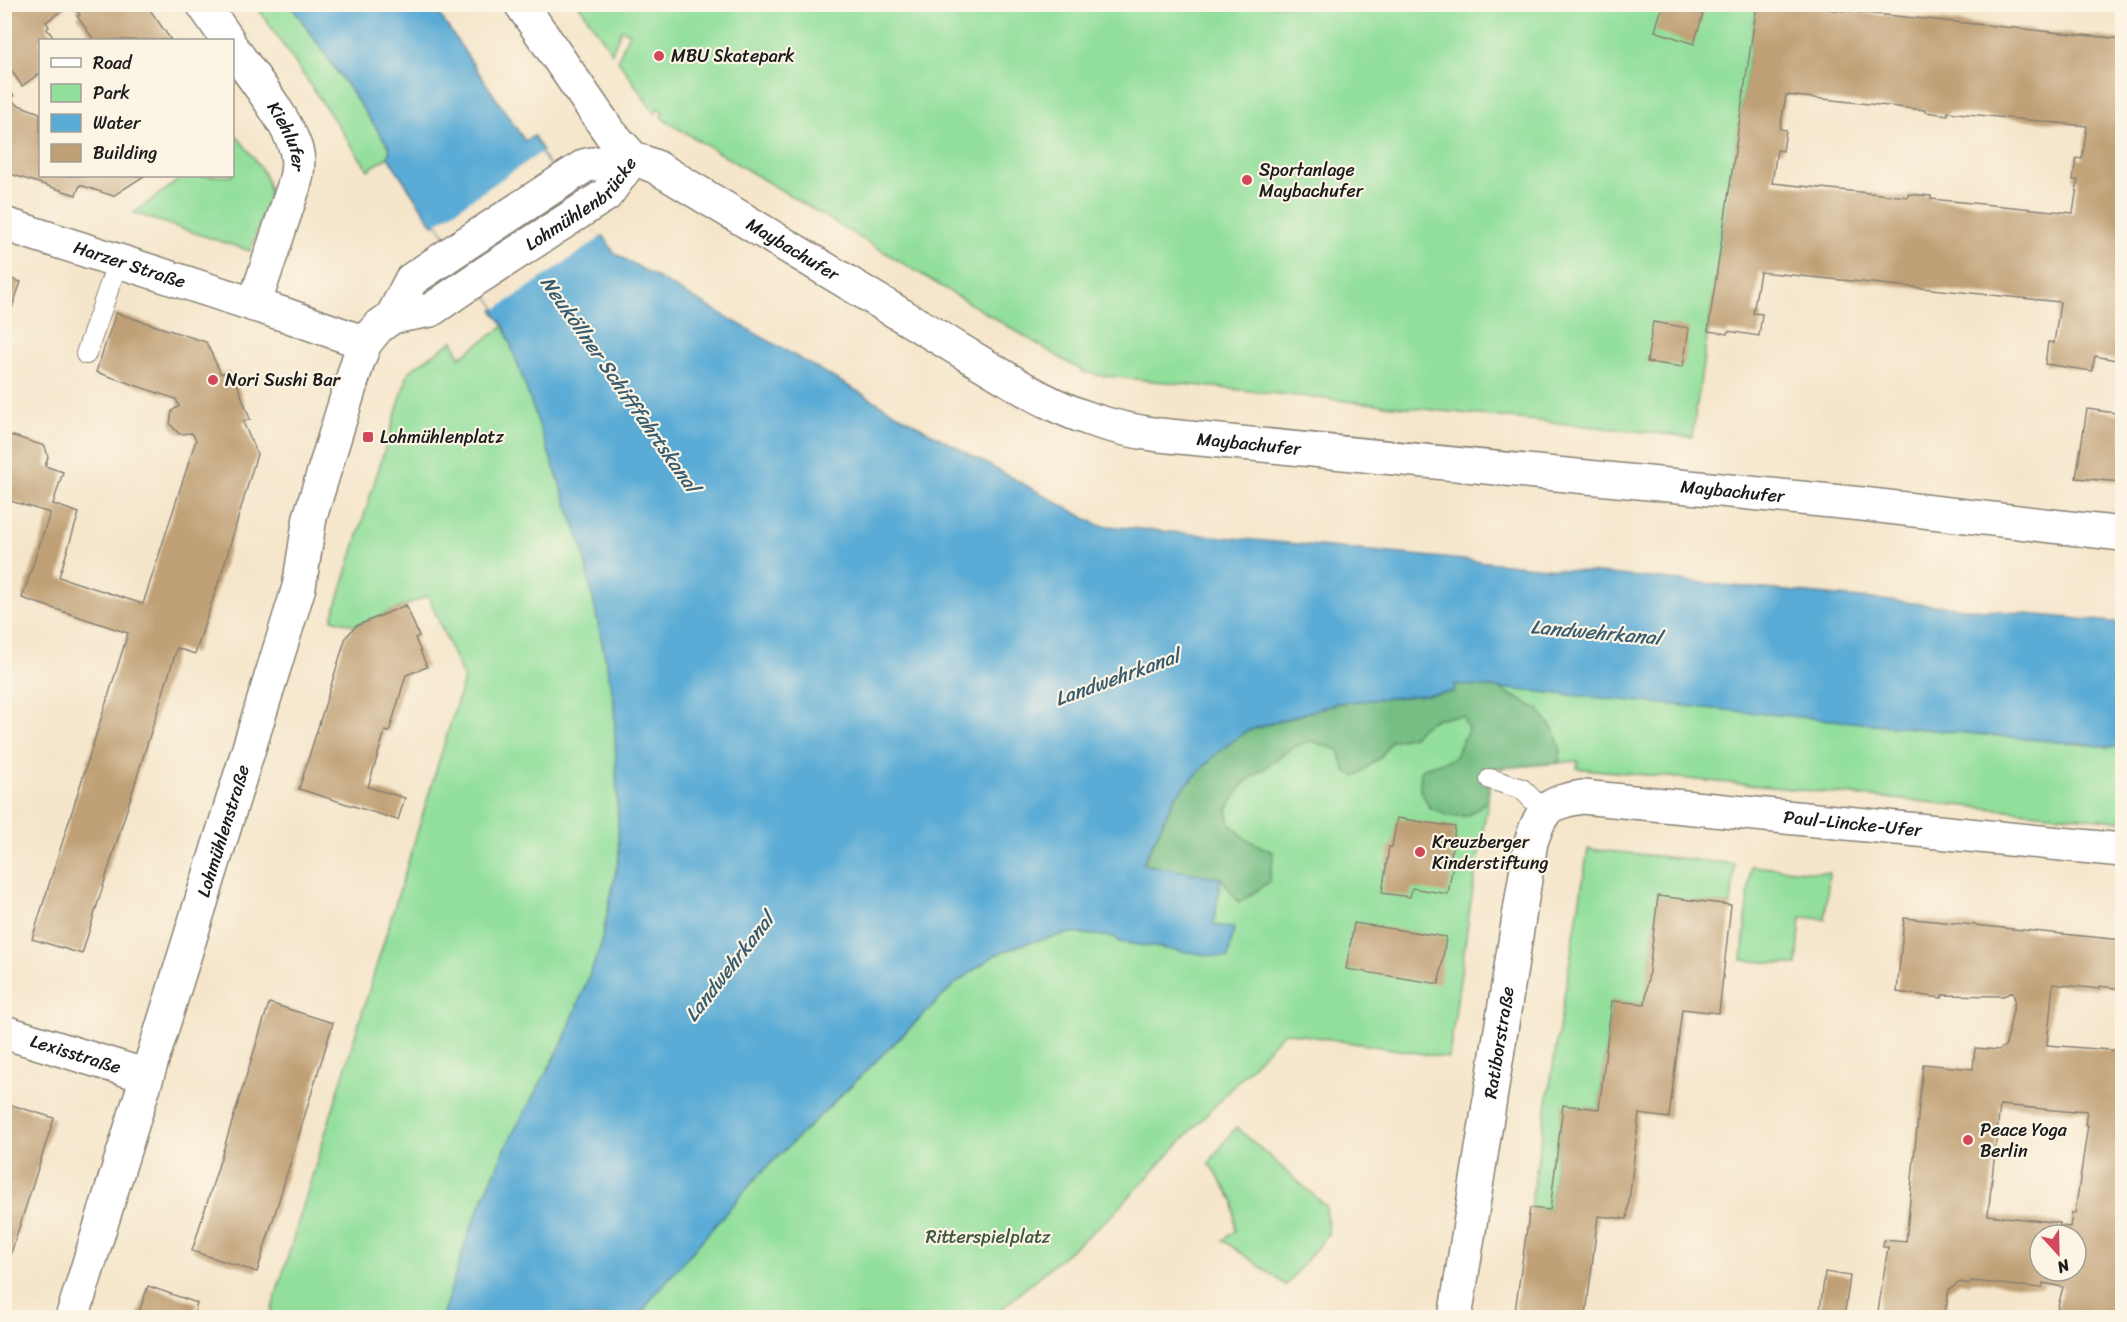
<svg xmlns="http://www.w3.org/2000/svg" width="2127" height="1322" font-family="Sriracha,sans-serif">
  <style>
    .green { fill: #92df9c; stroke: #577e5c; stroke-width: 1.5 }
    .forest { fill: #75be84; stroke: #486d50; stroke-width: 1.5 }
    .water { fill: #5aabd5; stroke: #3b6478; stroke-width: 1.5 }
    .pier { fill: #f5e6cb }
    .building { fill: #c0a076; fill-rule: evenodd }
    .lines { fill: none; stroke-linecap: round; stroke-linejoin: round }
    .service-casing { stroke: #888174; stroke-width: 22 }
    .minor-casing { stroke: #888174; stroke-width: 36 }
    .service { stroke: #fff; stroke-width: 20 }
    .minor { stroke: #fff; stroke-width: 33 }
    .poi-dot { fill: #d1495b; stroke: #fcf5e5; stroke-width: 2 }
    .labels { text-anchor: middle; stroke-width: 4.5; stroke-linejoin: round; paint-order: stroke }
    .poi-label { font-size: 18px; fill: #1c1c1c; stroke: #fcf5e5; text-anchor: start }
    .street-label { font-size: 18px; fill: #1c1c1c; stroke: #fcf5e5 }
    .park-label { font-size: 18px; fill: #3f5642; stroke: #fcf5e5 }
    .water-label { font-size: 20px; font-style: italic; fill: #385c6f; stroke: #fcf5e5 }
  </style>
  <rect width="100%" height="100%" fill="#fcf5e5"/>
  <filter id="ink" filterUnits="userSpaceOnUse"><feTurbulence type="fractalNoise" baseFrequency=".0167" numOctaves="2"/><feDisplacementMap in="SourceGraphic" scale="12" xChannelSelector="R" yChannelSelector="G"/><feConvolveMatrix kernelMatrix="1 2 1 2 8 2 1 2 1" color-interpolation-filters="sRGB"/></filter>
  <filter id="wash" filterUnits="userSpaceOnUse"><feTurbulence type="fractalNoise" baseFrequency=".008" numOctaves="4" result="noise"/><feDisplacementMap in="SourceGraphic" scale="24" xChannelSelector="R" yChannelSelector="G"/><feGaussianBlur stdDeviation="1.35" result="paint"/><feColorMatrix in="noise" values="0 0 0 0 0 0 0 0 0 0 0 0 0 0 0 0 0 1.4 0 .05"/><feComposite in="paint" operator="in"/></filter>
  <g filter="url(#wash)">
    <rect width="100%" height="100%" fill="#f5e6cb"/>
    <!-- green -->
    <path class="green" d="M256,5H291L390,148L388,157L368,170Z
      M579,5H1757L1692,437L1097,375L1084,372L664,120L661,116L663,112L658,108L655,114L618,60L629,32L621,30L612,53Z
      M237,136C250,154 272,175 269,198L250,251L134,213L184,176H232L233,139Z
      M504,326L582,546L614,700L619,857L600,948L563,1042L507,1144L469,1232L442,1317L269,1318L464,679L428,596L356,626L332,619L409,371L453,341L460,357Z
      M1479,685L2122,748V821L1585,769L1577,768L1578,761L1490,769L1488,800L1470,908L1449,1058L1284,1032L1113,1214L1001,1309L1002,1313L997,1317L639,1318L652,1298L756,1178L955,984L995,955L1026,943L1071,933L1117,937L1214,925L1221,878L1218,752Z
      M1588,849L1735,864L1731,905L1658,897L1645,1004L1612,1001L1599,1109L1563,1106L1550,1210L1530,1208Z
      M1751,866L1829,873L1825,919L1801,917L1797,965L1742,960Z
      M1236,1127L1326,1206L1328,1234L1286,1285L1223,1240L1235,1231L1234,1201L1209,1163Z"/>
    <!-- forest -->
    <path class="forest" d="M1455,683L1496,687L1538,709L1555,732L1561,751L1559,763L1490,769L1488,800L1467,816H1448L1429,807L1420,788L1421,769L1454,758L1468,730L1463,716L1438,718L1424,725L1413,736L1391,741L1381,757L1356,776L1345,771L1339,750L1310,741L1292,748L1243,784L1227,809L1230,824L1246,839L1274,853L1269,882L1239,903L1221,878L1143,865L1175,797L1218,752L1247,731L1338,703L1454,692Z"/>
    <!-- water -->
    <path class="water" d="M291,5H433L525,141L534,136L543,151L541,153L599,238L604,236L614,253L938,437L1098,525L2122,623V748L1455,684L1454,692L1338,703L1247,731L1218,752L1175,797L1143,864L1221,878L1214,925L1234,928L1228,958L1119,942L1116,937L1071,933L1026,943L995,955L955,984L756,1178L652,1298L639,1317H442L469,1232L507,1144L563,1042L600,948L619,857L614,700L582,546L504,326L493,311L496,308L437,224L433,225L388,157L390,148Z"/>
    <!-- pier -->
    <path class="pier" d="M540,153L600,238L497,309L437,223Z"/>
    <g id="blocks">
      <!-- building -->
      <path class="building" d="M20,4H71L46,22L49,27L47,29L55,40H40V73L22,86L4,60V15Z
        M73,4H146L171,40H94L77,16L80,15Z
        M1663,4H1673L1703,14L1694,44L1655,31Z
        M1757,4H1776L2122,39V361L2095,356L2092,371L2045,364L2048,342L2054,343L2060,302L1760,272L1753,313L1762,314L1759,336L1728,331L1727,334L1708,331ZM1786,95L1925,110V112L1948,115V112L2087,126L2082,159L2076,158L2073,180H2078L2073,213L1931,199V196L1908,194V197L1772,183L1777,150L1783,151L1786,130L1780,129Z
        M12,93L14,96L11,99L16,104L40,113V176H144L113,196L80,185L76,195L4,172V97Z
        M4,277L21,282L5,327H4Z
        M116,313L206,342L221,374L228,371L238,386L250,419L243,422L257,454L226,559L195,654L177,648L82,954L32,939L128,633L22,598L50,513L4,499V433L45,446L48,457L45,466L63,472L53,504L79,513L59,577L143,604L196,440L192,433L179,434L170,424L172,411L179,406L176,399L96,372Z
        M1653,322L1689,328L1683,367L1647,362Z
        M2087,409L2122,414V482L2076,478Z
        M406,605L419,636L415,638L427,667L406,675L389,732L385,731L368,787L405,798L398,820L299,789L346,637L356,626Z
        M1397,818L1455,827L1451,857L1454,858L1448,894L1412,888L1410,897L1382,893L1389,847H1392Z
        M1658,896L1731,905L1719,1013L1682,1009L1669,1118L1639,1114L1627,1219L1598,1216L1586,1315L1582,1318H1514L1530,1208L1550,1210L1563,1105L1599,1109L1612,1001L1645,1004Z
        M1904,918L2122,940V989L2099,986V989L2053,984L2047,1045L2122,1051V1318H2055L2063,1287L2043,1283L2042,1288L1971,1281L1970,1284L1960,1282L1949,1290L1944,1318H1877L1888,1247H1883L1884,1240L1906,1242L1923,1064L1973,1069L1975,1048L1999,1050L2006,1045L2015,1000L2013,992L2003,996L1942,995V998L1897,992ZM2000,1105L2074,1112L2075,1110L2087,1111L2085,1125H2088L2075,1213H2072L2070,1227L2060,1226V1223L1988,1215ZM2040,1235H2076V1271H2040Z
        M1354,923L1446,937L1439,984L1346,969Z
        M269,1003L333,1023L257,1272L192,1251Z
        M5,1103L54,1118L5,1272Z
        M1825,1272L1850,1276L1844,1318H1819Z
        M148,1286L197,1303L193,1318H137Z"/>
    </g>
  </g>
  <g filter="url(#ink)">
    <use href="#blocks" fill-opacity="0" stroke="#888174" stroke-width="1.5"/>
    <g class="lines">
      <!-- service casing -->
      <g class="service-casing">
        <path id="service" d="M86,354L118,261
          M1490,779L1522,789L1544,811"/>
      </g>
      <!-- minor casing -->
      <g class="minor-casing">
        <g id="minor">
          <path d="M203,4L228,40"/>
          <path id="s1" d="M521,4L610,133L633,158L656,167L1026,390C1070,415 1109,428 1159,435L1862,504L2122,534"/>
          <path id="s2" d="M232,48C250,73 292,126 297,154C299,165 297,176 294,186L254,305"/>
          <path id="s3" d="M4,224L286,315L365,343"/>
          <path d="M392,317L411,280L456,250L586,165L633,158"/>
          <path id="s4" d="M4,1032L147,1076"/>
          <path id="s5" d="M72,1318L299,587L310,517L358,361L365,343L378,327L392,317L431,310L476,279L598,200L606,195L633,158"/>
          <path id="s6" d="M1455,1318L1531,842C1542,809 1547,803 1582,797L2122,850"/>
        </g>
      </g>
      <!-- service -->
      <use href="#service" class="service"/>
      <!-- minor -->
      <use href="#minor" class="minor"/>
    </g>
  </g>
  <!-- markers -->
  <g class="poi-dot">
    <circle cx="659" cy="56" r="6"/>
    <circle cx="1247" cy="180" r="6"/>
    <circle cx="213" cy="380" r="6"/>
    <rect x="362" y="431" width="12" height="12" rx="3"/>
    <circle cx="1420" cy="852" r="6"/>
    <circle cx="1968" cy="1140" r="6"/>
  </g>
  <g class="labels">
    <!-- poi labels -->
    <g class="poi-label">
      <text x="671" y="62">MBU Skatepark</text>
      <text x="1259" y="176">Sportanlage<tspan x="1259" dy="21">Maybachufer</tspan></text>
      <text x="225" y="386">Nori Sushi Bar</text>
      <text x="380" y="443">Lohmühlenplatz</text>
      <text x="1432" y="848">Kreuzberger<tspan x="1432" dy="21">Kinderstiftung</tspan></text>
      <text x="1980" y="1136">Peace Yoga<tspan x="1980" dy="21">Berlin</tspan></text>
    </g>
    <!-- street labels -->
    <g class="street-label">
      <text dy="6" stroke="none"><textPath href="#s2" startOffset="105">Kiehlufer</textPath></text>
      <text dy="6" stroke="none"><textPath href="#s5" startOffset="1281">Lohmühlenbrücke</textPath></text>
      <text dy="6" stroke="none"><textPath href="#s1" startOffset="375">Maybachufer</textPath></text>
      <text dy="6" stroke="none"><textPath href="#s3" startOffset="132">Harzer Straße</textPath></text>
      <text dy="6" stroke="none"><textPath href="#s1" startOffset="879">Maybachufer</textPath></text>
      <text dy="6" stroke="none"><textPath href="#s1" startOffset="1365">Maybachufer</textPath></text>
      <text dy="6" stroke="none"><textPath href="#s6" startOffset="828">Paul-Lincke-Ufer</textPath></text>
      <text dy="6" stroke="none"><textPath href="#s5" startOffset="510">Lohmühlenstraße</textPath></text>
      <text dy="6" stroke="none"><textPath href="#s6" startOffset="279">Ratiborstraße</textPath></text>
      <text dy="6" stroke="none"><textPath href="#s4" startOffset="75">Lexisstraße</textPath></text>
    </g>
    <!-- park labels -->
    <g class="park-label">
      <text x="988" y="1243">Ritterspielplatz</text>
    </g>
    <!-- water labels -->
    <g class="water-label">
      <text transform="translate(620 384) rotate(55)" y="7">Neuköllner Schifffahrtskanal</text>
      <text transform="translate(1596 632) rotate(5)" y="7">Landwehrkanal</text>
      <text transform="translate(1117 677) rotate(-20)" y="7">Landwehrkanal</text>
      <text transform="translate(729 967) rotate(-52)" y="7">Landwehrkanal</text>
    </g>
  </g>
  <!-- margin -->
  <rect width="2127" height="1322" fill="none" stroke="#fcf5e5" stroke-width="24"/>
  <!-- legend -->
  <rect x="39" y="39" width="195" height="138" fill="#fcf5e5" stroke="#a29e95" stroke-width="1.5"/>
  <rect x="51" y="58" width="30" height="9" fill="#ffffff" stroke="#a29e95" stroke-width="1.5"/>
  <text x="93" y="69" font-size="18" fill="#1c1c1c">Road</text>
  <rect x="51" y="84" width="30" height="18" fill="#92df9c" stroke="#a29e95" stroke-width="1.5"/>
  <text x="93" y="99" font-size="18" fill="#1c1c1c">Park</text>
  <rect x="51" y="114" width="30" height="18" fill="#5aabd5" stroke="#a29e95" stroke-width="1.5"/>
  <text x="93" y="129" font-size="18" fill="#1c1c1c">Water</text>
  <rect x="51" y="144" width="30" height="18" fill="#c0a076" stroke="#a29e95" stroke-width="1.5"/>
  <text x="93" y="159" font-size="18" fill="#1c1c1c">Building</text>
  <!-- north arrow -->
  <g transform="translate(2058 1253) rotate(158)"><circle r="28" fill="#fcf5e5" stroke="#a29e95" stroke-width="1.5"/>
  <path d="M0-4.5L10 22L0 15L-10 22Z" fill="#d1495b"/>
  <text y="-9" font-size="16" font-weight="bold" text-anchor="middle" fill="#1c1c1c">N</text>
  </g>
</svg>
